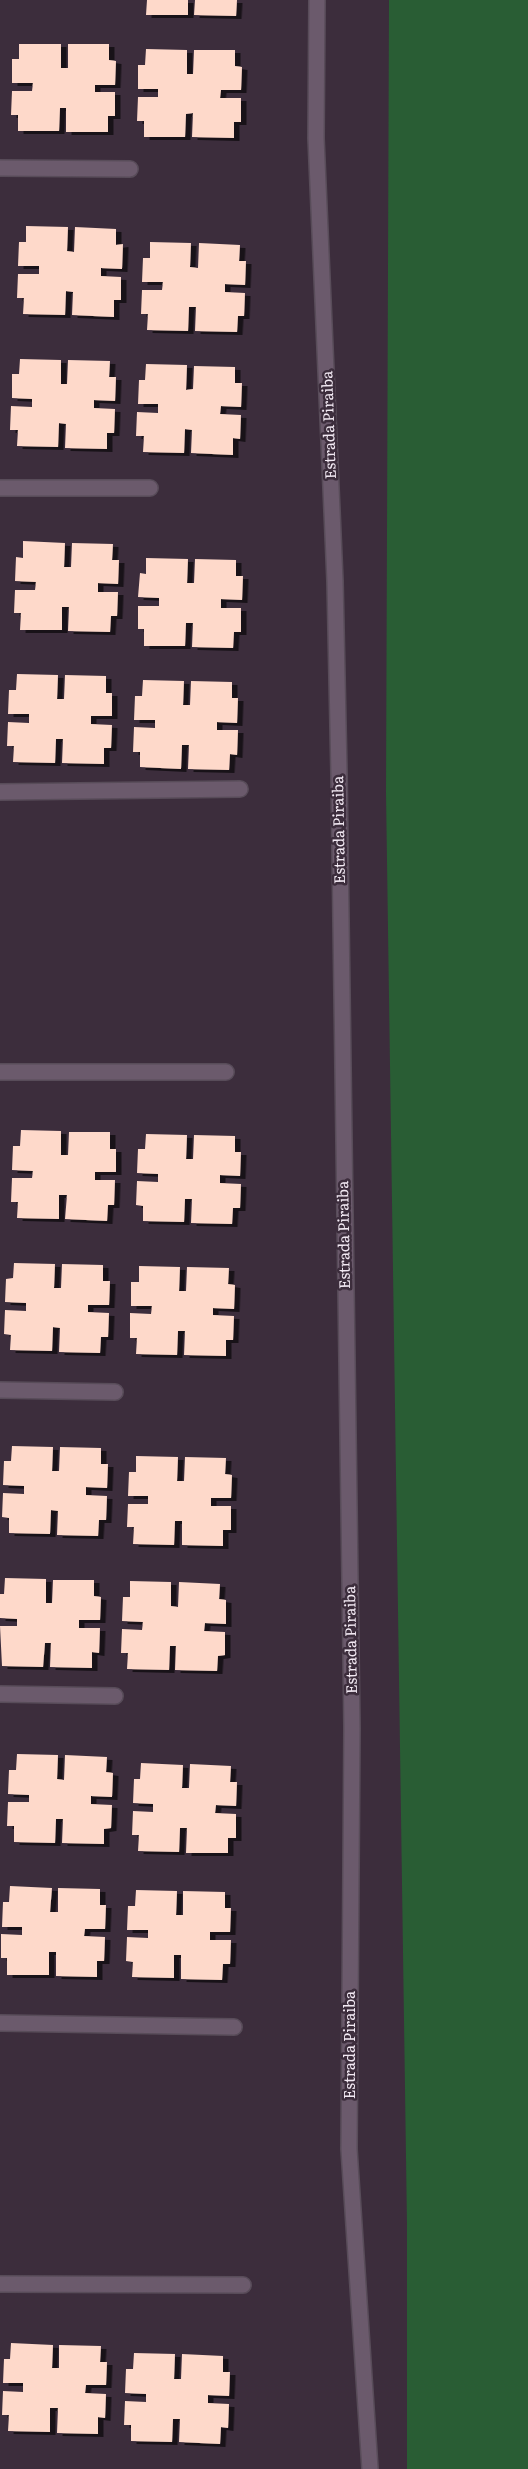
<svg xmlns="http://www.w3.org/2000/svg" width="528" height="2469" font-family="Literata,serif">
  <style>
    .green { fill: #295d34 }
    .building { fill: #fed9ca; filter: url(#shadow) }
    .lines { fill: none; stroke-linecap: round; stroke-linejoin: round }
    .lane-casing { stroke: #584c59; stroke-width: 18 }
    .street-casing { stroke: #584c59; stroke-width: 18 }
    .lane { stroke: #6b5a6c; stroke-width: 15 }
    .street { stroke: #6b5a6c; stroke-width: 15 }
    .labels { text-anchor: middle; stroke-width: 5; stroke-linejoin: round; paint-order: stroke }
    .street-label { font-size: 15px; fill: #f2e9f3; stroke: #3c2d3c }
  </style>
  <defs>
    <filter id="shadow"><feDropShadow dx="5.5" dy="3" stdDeviation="0" flood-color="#0009"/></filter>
  </defs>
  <rect width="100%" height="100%" fill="#3c2d3c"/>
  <!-- green -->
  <path class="green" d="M389,0H528V2469H407V2225L386,793Z"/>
  <!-- building -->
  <path class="building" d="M147,0H188V15H146Z
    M195,0H237L236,16L194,15Z
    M19,44H61V68H68V44H109V60L116,61L115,85H95V92H115V116H108V132H66V108H60L59,131H18V115H11L12,91H32L33,83H12V59H19Z
    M146,49L187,50V74H193L194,50H235V66L242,67L241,90H221L220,98H241V122H234V138L192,137L193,113L186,114L185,137H144V121H137L138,97H158V89H138V65H145Z
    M26,226L68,227L67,251L74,252L75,227L116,229V245L123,244L122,269L101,268V276L121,277V300H114V317L72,315L73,292L66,291L65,315L23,314L24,298H17L18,274H39V266H18L19,242H26Z
    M150,242L191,243L190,267L198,268L199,243L240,245L239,261H246L245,285L225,284V292L245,293L244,316H238L237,332L195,331L196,307H189L188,331L147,330L148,314H141L142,290H162L163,282H142L143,258H150Z
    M20,359L61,360V384H67L68,360L110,361L109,377H116L115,401L94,400V408L115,409L114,433H107V449L65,448L66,424L59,423L58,447L17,446L18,430H10L11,406L32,407V399L12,398V374H19Z
    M146,364L187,365L186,390L193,389L194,366L235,367V383H242L241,407L221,406L220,414L241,415L240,439L233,438V455L191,453L192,430L185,429L184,453L143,452L144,436H136L137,412L158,413V404H138L139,380H145Z
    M23,541L65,543L64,567H71L72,543L113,544L112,560H119L118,584L98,583V592H118L117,616H111L110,632L68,631L69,607H62V630H20L21,613H14L15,590H35L36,582L15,581L16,557L23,558Z
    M146,558L188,559L187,583H194L195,559L236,560V576H243L242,600L221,599V608H241V632H234L233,648L192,647L193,623H186L185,646H144V629H138V606H159V598L138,597L140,573L146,574Z
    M17,674L58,675L57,699H64L65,675L106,676V693H112V716H91V724L112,725L111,748H104V764L62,763L63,739H56L55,763L13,762L14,746H7L8,722L29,723V714H8L9,690H16Z
    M143,680L184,681L183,705H190L191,681L232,682V698H238L237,723L217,722V730H238L237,755L230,754L229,770L188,769L189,745H182L181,769L140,767V752H133L134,727L155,728V720H134L135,696H142Z
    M21,1130L61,1131V1155H68L69,1132H110V1149H116V1172H95V1180H115L114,1205H108L107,1221L65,1219L67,1195H59V1219L17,1218L18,1202H11L12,1178H32L33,1171L12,1170L13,1146H20Z
    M146,1134L187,1135L186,1159H193L194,1135L235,1136V1152H241L240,1176L220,1175V1183L241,1184L240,1208H233L232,1224L191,1223L192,1199H185L184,1222L143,1221V1206L136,1205L137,1181L158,1182V1174L137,1173L138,1149H145Z
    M14,1263L55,1264L54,1288H61L62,1264L103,1265V1281H110L109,1305H88V1312L109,1313L108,1337H101L100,1353L59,1352L60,1328L53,1327L52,1351L10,1350L11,1335L4,1334L5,1310L26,1311V1303L5,1302L6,1279L13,1278Z
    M139,1266L180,1267L179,1291H186L187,1267L229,1268L228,1284L235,1285L234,1309L213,1308V1315L234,1316L233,1340H226V1356L184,1355L185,1331H178L177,1355L136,1354L137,1338H130V1313L151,1314L152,1306H131V1282H139Z
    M12,1446L53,1447L52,1471H59L60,1447L101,1448V1464H108L107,1488L86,1487V1495L107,1496L106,1520H99L98,1536L57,1535L58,1511L51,1510L50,1534L9,1533V1518L2,1517L3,1493L24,1494V1486L3,1485L4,1461H11Z
    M136,1456L178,1457L177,1481H184L185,1457L226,1458L225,1474L232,1475L231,1498H211V1506H231V1530H223V1546L182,1545V1521H175L174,1545L133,1544L134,1527H127L128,1504H148V1496H128L129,1472H136Z
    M5,1578L46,1579V1603H52L53,1580H94V1596L101,1597L100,1620H79V1628H100L99,1653L92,1652V1668L50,1667L51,1643H45L43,1667L2,1666L0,1626H17V1619L0,1618V1594H4Z
    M130,1581L171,1582V1606L178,1607L179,1582L220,1584L219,1599L226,1600V1624L205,1623L204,1631L225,1632V1655L218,1656L217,1671L175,1670L176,1646H170L169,1670L127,1669L128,1653H121L122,1629L142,1630L143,1622L122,1621L123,1597H130Z
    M17,1754L58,1755L57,1779L64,1780L65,1755L107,1757L106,1772L113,1773L112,1797L91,1796V1804L112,1805L111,1828L104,1829V1844L62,1843L63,1819H56L55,1843L14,1842V1826H7L8,1802H29V1795L8,1794L9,1770H16Z
    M141,1763L183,1765L182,1788H189L190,1764L231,1766L230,1782H237L236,1806L216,1805L215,1813L236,1814V1838H228V1853H186L187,1828H180L179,1852L138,1851L139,1835H132L133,1811L153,1812V1804L133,1803L134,1779H140Z
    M10,1886L52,1888L50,1912H58V1888L100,1889V1905H106L105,1929H85L84,1936L105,1937L104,1961H97V1977L56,1976V1952H49V1975H7V1958H1V1934L22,1935V1927H2L3,1902H9Z
    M136,1890L177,1891L176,1915H183V1891L225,1892V1908H231L230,1932H210V1940H231L230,1964H223L222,1980L181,1979V1955H174V1978L132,1977L133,1962L126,1961L127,1937L148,1938V1930H127L128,1906H135Z
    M11,2343L53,2345L52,2368H59V2345L101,2346L100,2362H107L106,2385H86L85,2393L106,2394L105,2418L98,2417V2434L57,2433L58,2408H50V2432L8,2431L9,2415H2L3,2391L23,2392V2383H3L4,2359H10Z
    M134,2353L175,2354L174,2379H181L182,2354L223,2356V2372H230L229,2396L208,2395V2403L229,2404L228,2428L221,2427L220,2444L179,2442L180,2419H173L172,2442L131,2441V2425H124L125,2401L146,2402V2394L125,2393L126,2369H133Z"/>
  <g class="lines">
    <!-- lane casing -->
    <g class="lane-casing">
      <path id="lane" d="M317,0L316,138L335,581L339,774L352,1728L349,2149L370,2469"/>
    </g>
    <!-- street casing -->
    <g class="street-casing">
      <path id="street" d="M0,168L130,169
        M0,488H150
        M0,792L240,789
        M0,1072H226
        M0,1390L115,1392
        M0,1694L115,1696
        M0,2023L234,2027
        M0,2284L243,2285"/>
    </g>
    <!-- lane -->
    <use href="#lane" class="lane"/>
    <!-- street -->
    <use href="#street" class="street"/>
  </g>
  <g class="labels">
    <!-- street labels -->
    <g class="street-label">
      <text transform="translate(329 425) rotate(-92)" y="5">Estrada Piraiba</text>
      <text transform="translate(339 830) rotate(-91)" y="5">Estrada Piraiba</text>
      <text transform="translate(344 1235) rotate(-91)" y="5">Estrada Piraiba</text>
      <text transform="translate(351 1640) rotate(-91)" y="5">Estrada Piraiba</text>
      <text transform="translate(350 2045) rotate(-90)" y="5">Estrada Piraiba</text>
    </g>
  </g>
</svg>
